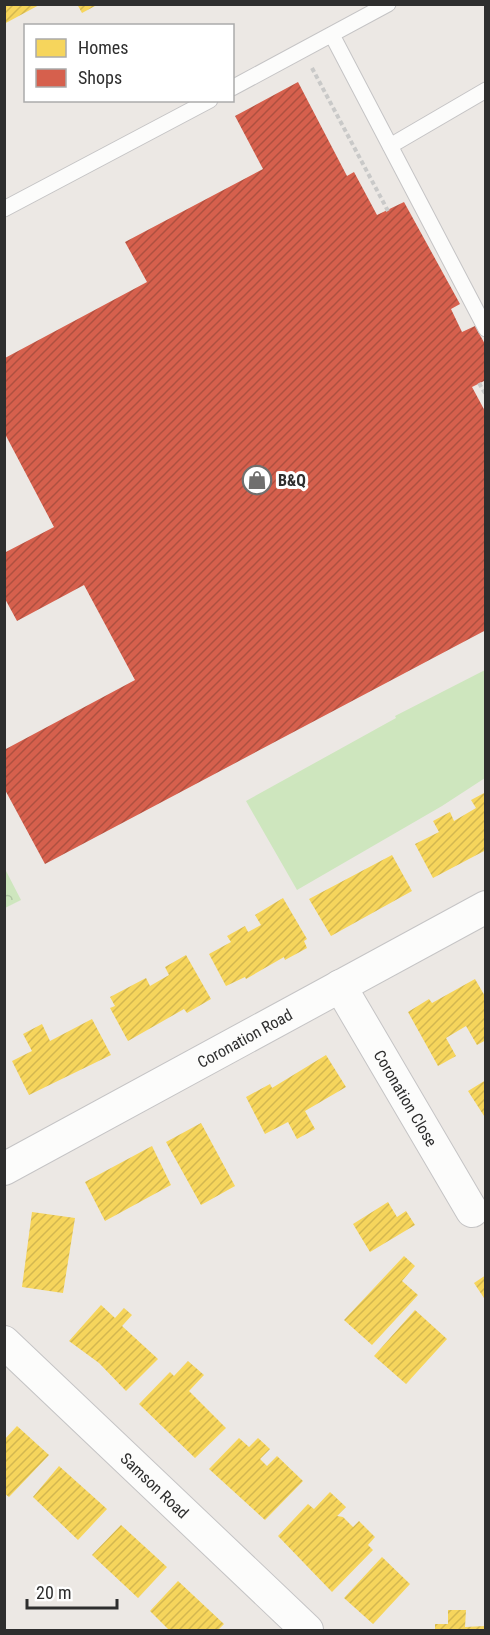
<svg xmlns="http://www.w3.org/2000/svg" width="490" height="1635" font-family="'Roboto Condensed',sans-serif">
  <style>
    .park { fill: url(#park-crowns) }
    .garden { fill: #cee6be }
    .homes { fill: url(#homes-hatch) }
    .shops { fill: url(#shops-hatch) }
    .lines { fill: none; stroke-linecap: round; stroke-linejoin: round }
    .service-casing { stroke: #c5c4c5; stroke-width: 17 }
    .minor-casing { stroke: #c5c4c5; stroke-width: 34 }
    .path { stroke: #c9c9c8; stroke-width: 4; stroke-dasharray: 4.5 3; stroke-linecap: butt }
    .service { stroke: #fcfcfb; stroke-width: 15 }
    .minor { stroke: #fcfcfb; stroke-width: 32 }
    .labels { text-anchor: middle; stroke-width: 6; stroke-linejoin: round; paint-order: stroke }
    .poi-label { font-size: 16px; font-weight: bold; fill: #2e2e2e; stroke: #fff; text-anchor: start }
    .street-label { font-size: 16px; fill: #2e2e2e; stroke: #fff }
  </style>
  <defs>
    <pattern id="park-crowns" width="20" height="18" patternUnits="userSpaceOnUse" patternTransform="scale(1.5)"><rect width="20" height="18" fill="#cee6be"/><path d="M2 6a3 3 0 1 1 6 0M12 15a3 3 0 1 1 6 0" fill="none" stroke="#b1c6a4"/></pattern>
    <pattern id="homes-hatch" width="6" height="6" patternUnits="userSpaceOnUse" patternTransform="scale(1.5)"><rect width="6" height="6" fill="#f6d55c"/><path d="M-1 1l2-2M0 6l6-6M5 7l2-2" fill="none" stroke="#d3b750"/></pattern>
    <pattern id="shops-hatch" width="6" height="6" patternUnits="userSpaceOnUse" patternTransform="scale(1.5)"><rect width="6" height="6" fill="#d6604d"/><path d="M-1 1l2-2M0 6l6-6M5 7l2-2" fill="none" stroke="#ae5040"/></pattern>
  </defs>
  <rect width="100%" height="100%" fill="#ece8e4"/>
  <!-- park -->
  <path class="park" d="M4,867L21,900L5,908H4Z"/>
  <!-- garden -->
  <path class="garden" d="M485,670V778L442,806L297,890L246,801L396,718L395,716Z"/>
  <!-- homes -->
  <path class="homes" d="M4,4H41L4,24Z
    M77,4H95V6L82,13Z
    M486,792V850L433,878L415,844L439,832L433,821L450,812L454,821L476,808L471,800Z
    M392,855L412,891L331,936L309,899Z
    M283,898L307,939L304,941L307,948L285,960L284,957L246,979L245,977L226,986L209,954L231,942L227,936L245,926L248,932L261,925L255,915Z
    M186,955L211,999L187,1013L184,1009L128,1041L110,1008L115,1006L110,997L146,978L150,986L169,975L165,967Z
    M475,979L486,998V1040L477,1045L466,1026L446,1038L456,1056L438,1066L408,1012L429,999L432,1003Z
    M92,1019L111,1055L29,1095L12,1061L32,1051L23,1034L42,1024L50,1041Z
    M326,1055L346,1087L305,1111L315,1129L297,1139L288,1122L265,1134L246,1097L270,1084L272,1088Z
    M486,1080V1119L468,1091Z
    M201,1123L235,1186L201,1205L166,1142Z
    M152,1146L171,1185L105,1221L85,1182Z
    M388,1202L397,1217L406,1211L415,1225L370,1252L353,1224Z
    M32,1212L75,1218L63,1293L22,1287Z
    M404,1256L415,1266L402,1281L418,1295L372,1345L344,1320Z
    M486,1275V1301L474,1283Z
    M101,1305L115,1318L124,1308L132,1315L122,1326L158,1359L126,1391L99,1363L69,1341Z
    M415,1310L447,1339L406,1384L374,1356Z
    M188,1361L204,1375L189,1391L226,1428L195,1458L139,1404L170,1372L174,1376Z
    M17,1426L49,1455L9,1497L4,1493V1440Z
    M239,1438L249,1447L258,1438L270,1449L260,1459L267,1466L277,1456L303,1481L265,1520L209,1469Z
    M59,1466L107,1509L78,1540L33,1497Z
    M330,1492L346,1507L337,1516L343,1517L353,1527L359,1521L375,1537L368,1545L373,1550L332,1592L278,1536L308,1504L314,1509Z
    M121,1525L167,1567L138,1598L92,1555Z
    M382,1557L410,1584L373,1624L344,1598Z
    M178,1581L224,1624L218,1630H169L150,1611Z
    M448,1610H466L465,1627L486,1626V1630H435V1624H448Z"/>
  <!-- shops -->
  <path class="shops" d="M298,82L347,176L354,172L377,215L404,202L460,304L451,309L462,332L475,326L486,346V380L472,387L486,413V630L45,864L4,788V750L135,680L84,585L17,621L4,597V553L54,527L5,434V358L147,282L125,242L263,169L235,116Z"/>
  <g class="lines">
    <!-- service casing -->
    <g class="service-casing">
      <path id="service" d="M332,35L486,329
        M232,88L388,4
        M390,146L486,90
        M4,209L210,100"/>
    </g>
    <!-- minor casing -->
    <g class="minor-casing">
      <g id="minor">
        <path id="s1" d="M340,986L472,1211"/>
        <path id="s2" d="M4,1169L486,907"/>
        <path id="s3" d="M4,1342L307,1630"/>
      </g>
    </g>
    <!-- path -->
    <path class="path" d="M312,68L388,211
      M479,383L486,395"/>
    <!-- service -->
    <use href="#service" class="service"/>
    <!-- minor -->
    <use href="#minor" class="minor"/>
  </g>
  <!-- icons -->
  <defs>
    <g id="shop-ring" transform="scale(1.5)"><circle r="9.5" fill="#fff" stroke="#706f6e" stroke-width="1.5"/><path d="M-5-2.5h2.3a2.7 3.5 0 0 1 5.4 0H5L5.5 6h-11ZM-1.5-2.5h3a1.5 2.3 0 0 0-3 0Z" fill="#706f6e"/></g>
  </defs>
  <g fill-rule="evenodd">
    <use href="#shop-ring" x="257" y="480"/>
  </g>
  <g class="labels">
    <!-- poi labels -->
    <g class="poi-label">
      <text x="278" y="486">B&amp;Q</text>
    </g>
    <!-- street labels -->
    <g class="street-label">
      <text dy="6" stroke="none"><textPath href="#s2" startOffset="274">Coronation Road</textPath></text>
      <text dy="6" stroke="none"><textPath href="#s1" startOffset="130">Coronation Close</textPath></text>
      <text dy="6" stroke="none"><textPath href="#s3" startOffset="208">Samson Road</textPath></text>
    </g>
  </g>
  <!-- border -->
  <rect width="490" height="1635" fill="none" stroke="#2e2e2e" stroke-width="12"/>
  <!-- legend -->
  <rect x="24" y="24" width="210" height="78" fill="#ffffff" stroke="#ababab" stroke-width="1.5"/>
  <rect x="36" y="39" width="30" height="18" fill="#f6d55c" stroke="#ababab" stroke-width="1.5"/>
  <text x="78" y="54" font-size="18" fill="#2e2e2e">Homes</text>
  <rect x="36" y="69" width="30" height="18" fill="#d6604d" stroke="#ababab" stroke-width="1.5"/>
  <text x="78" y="84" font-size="18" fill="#2e2e2e">Shops</text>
  <!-- scale -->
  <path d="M27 1599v9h90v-9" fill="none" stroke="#2e2e2e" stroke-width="3"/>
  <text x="36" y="1599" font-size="18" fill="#2e2e2e" stroke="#ffffff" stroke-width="4.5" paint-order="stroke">20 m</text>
</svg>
